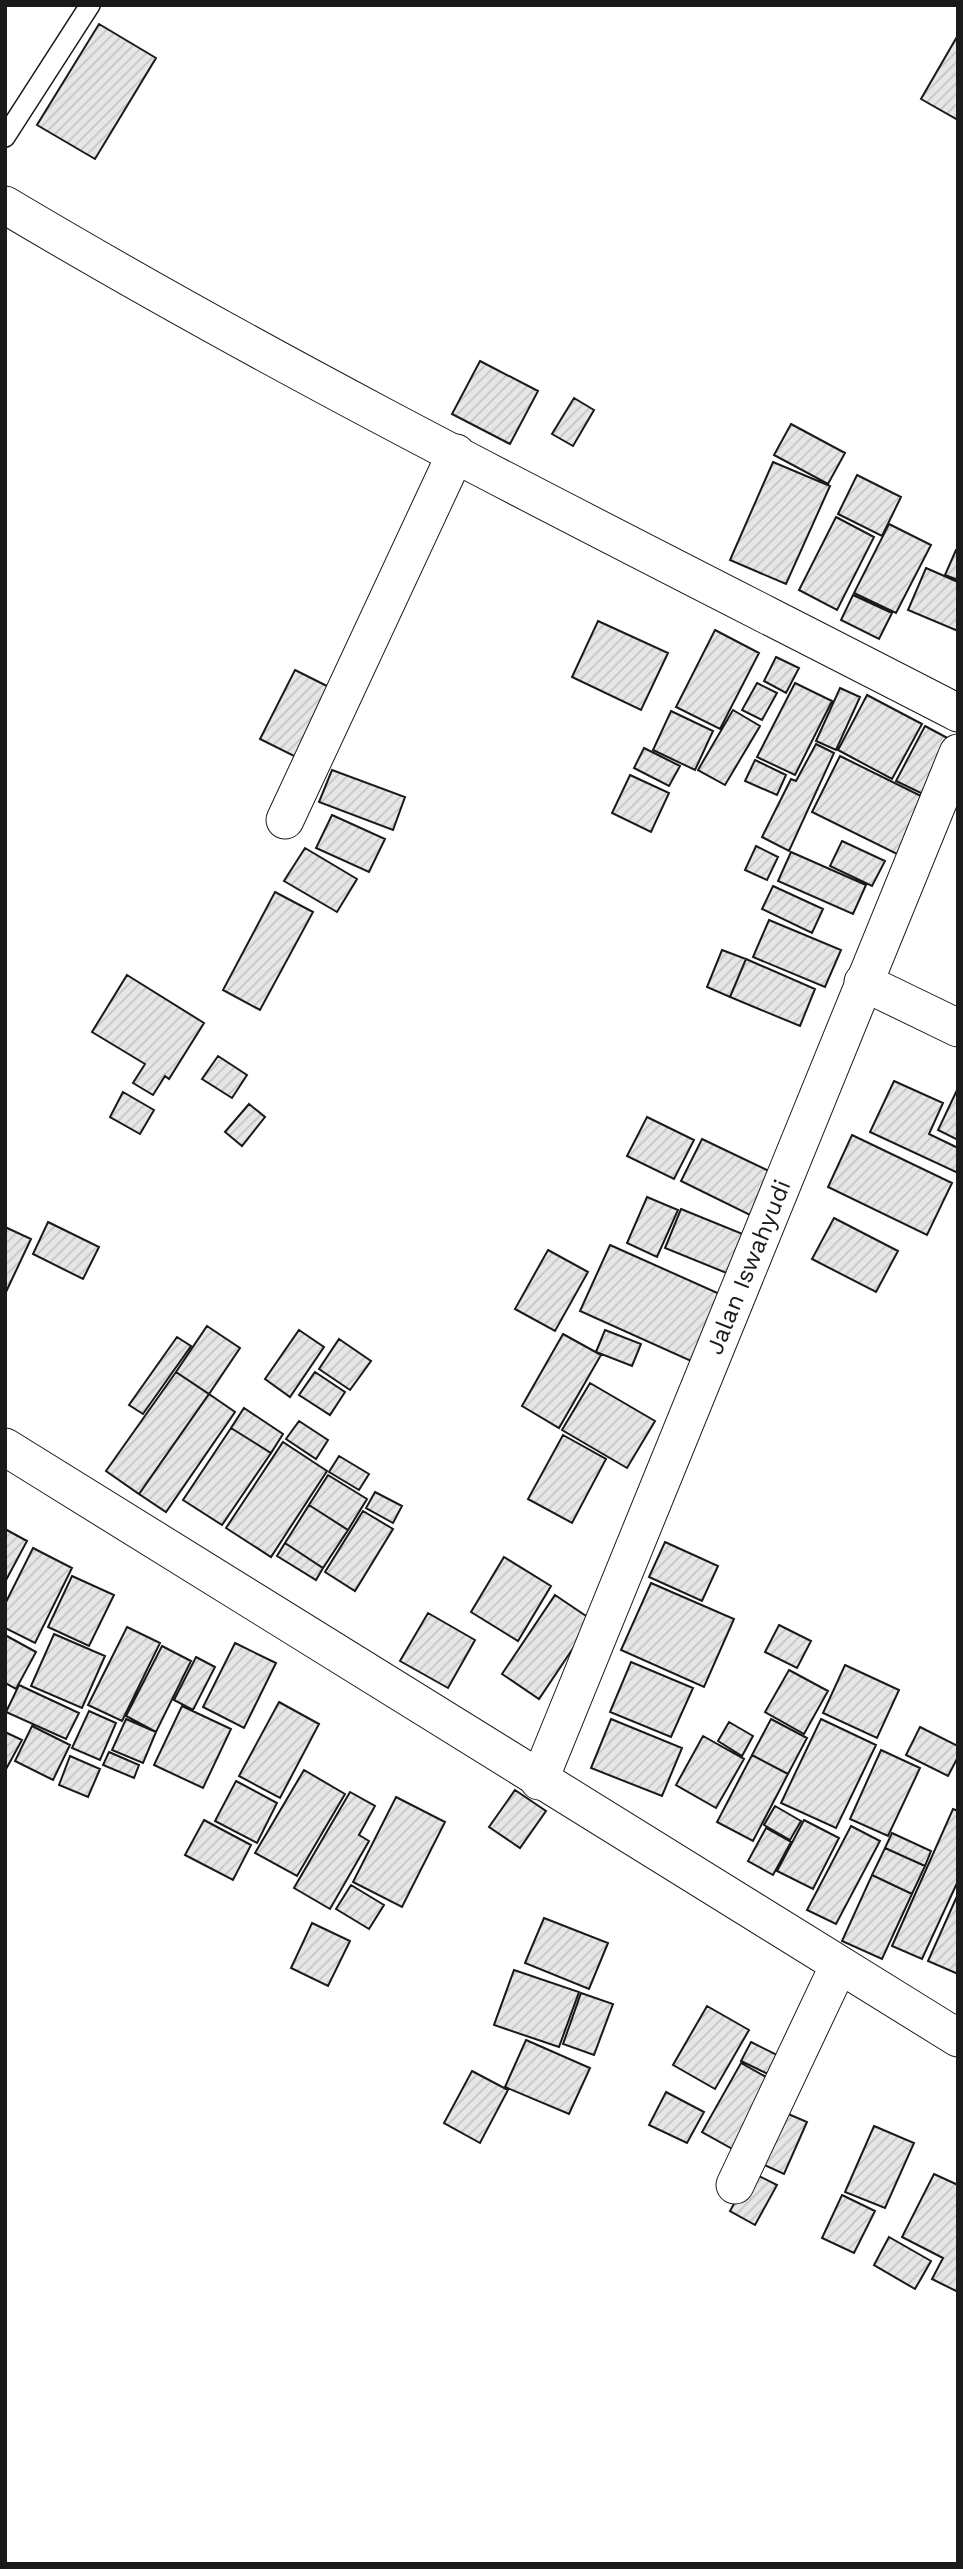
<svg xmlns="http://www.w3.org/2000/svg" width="963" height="2569" font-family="'Work Sans',sans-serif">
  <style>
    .building { fill: url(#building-hatch); stroke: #1a1a1a; stroke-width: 2 }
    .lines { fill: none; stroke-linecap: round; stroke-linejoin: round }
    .lane-casing { stroke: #1a1a1a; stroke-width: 22 }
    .street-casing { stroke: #1a1a1a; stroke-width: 39 }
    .lane { stroke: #fff; stroke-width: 19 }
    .street { stroke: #fff; stroke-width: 37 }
    .labels { text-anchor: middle; stroke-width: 5; stroke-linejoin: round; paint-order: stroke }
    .street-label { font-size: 24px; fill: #1a1a1a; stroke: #fff }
  </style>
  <defs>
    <pattern id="building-hatch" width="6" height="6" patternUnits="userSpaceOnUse" patternTransform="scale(1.75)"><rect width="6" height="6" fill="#e6e6e6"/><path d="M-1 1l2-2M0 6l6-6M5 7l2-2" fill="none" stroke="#c5c5c5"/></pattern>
  </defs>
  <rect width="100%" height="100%" fill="#fff"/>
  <!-- building -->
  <path class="building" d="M99,24L156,58L95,159L37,125Z
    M958,35V120L921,99Z
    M480,361L538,391L510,444L452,414Z
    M574,398L594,410L573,446L552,434Z
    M791,424L845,453L828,484L774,455Z
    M773,462L830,486L786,584L730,560Z
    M857,475L901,497L882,536L838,514Z
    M836,517L874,537L837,610L799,590Z
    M889,524L931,545L896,613L854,593Z
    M956,550H958V580L945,575Z
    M926,568L958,582V631L908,610Z
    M853,595L892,613L879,639L841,620Z
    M598,621L668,653L641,710L572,677Z
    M715,630L759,653L720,729L676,707Z
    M776,657L799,668L786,693L764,681Z
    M295,670L341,693L306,762L260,739Z
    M757,683L777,693L762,720L742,710Z
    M795,683L832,701L795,775L757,757Z
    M840,688L860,697L836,750L816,741Z
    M867,695L922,724L892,779L838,750Z
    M733,710L760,726L725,785L698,770Z
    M671,711L713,731L695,770L653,750Z
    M925,726L953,741L925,795L896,781Z
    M816,744L834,753L789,851L762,837L791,779L796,781Z
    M644,748L680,766L669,786L634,768Z
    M840,756L927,799L899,855L812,812Z
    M755,760L786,775L777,795L745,781Z
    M332,770L405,797L393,830L319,802Z
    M630,775L669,793L651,832L612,813Z
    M332,815L385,839L369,872L316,848Z
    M842,841L885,861L872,886L830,866Z
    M756,846L778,857L767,880L745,870Z
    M305,848L357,879L337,912L284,881Z
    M791,852L866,885L853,914L778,881Z
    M773,886L823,909L812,933L762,909Z
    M275,892L313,912L260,1010L223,990Z
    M769,920L841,950L825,987L753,957Z
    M722,950L746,959L730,997L707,987Z
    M746,959L815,989L800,1026L730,997Z
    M127,975L204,1023L169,1079L165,1076L153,1095L133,1083L145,1064L92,1032Z
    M218,1056L247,1075L232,1098L202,1079Z
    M894,1081L943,1103L929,1134L958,1148V1173L870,1132Z
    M958,1088V1140L938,1130Z
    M123,1092L154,1110L140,1134L110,1117Z
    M249,1104L265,1117L242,1146L225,1132Z
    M647,1117L694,1140L674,1179L627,1156Z
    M852,1135L952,1183L927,1235L828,1187Z
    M702,1139L773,1173L752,1216L681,1181Z
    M647,1197L678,1210L657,1257L627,1243Z
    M681,1209L750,1237L734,1276L665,1248Z
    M834,1218L898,1251L876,1292L812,1259Z
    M48,1222L99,1247L83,1279L33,1254Z
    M5,1227L31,1239L5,1294Z
    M610,1245L722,1295L691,1361L580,1311Z
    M548,1250L588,1272L555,1331L515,1309Z
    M207,1326L240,1348L209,1394L176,1372Z
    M299,1330L324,1347L290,1397L265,1379Z
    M605,1330L641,1344L632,1366L596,1352Z
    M563,1334L601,1355L559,1428L522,1406Z
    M177,1337L191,1346L143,1414L129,1405Z
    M339,1339L371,1361L350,1390L319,1369Z
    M176,1372L209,1394L139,1494L106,1471Z
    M315,1372L345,1392L330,1415L299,1395Z
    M590,1383L655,1421L627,1468L562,1430Z
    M209,1394L235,1412L166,1512L139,1494Z
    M244,1408L283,1434L271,1453L231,1428Z
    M299,1421L328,1440L316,1459L286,1439Z
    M231,1428L271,1453L222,1525L183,1500Z
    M563,1435L606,1459L572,1523L528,1499Z
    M283,1442L327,1471L271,1557L226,1528Z
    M339,1456L369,1474L359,1490L329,1472Z
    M328,1475L367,1499L348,1530L309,1505Z
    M375,1492L402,1506L393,1523L366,1508Z
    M309,1505L348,1530L323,1568L285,1543Z
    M363,1511L393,1529L355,1591L325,1572Z
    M5,1529L27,1541L5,1582Z
    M665,1542L718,1566L702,1601L649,1577Z
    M285,1543L323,1568L316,1580L277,1556Z
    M33,1548L72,1568L35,1643L5,1628V1604Z
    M504,1557L551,1586L518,1641L471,1612Z
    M72,1576L114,1595L89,1646L48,1627Z
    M651,1583L734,1619L704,1687L621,1650Z
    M555,1595L592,1620L539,1699L502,1674Z
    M428,1613L475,1640L448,1688L400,1661Z
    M779,1625L811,1641L797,1668L765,1652Z
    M127,1627L160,1643L122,1721L88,1705Z
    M54,1634L105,1656L82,1708L31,1686Z
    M5,1635L36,1652L16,1689L5,1683Z
    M235,1643L276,1663L244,1728L203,1707Z
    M162,1646L191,1661L156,1732L126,1716Z
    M196,1657L215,1667L193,1710L174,1700Z
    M631,1662L693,1688L671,1737L610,1712Z
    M845,1665L899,1690L877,1738L823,1713Z
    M789,1670L828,1691L804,1734L765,1712Z
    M19,1685L79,1713L66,1739L6,1712Z
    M279,1702L319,1724L280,1798L239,1776Z
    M182,1706L231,1729L203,1788L154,1765Z
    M89,1711L116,1723L100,1760L72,1748Z
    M126,1719L156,1732L143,1763L112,1750Z
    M611,1719L682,1748L662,1796L591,1768Z
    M771,1719L807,1738L788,1774L752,1755Z
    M821,1719L876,1745L836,1828L781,1803Z
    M729,1722L753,1736L742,1756L718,1741Z
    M32,1726L70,1745L53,1780L15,1761Z
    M920,1727L958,1746V1757L948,1776L906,1755Z
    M5,1732L22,1740L5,1771Z
    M703,1736L744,1759L716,1808L676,1785Z
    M881,1750L920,1768L888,1836L850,1819Z
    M109,1752L139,1765L134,1778L103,1765Z
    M752,1755L788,1774L753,1841L717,1822Z
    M70,1756L100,1769L88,1797L59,1785Z
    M304,1770L345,1794L297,1876L255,1853Z
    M236,1781L277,1803L257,1843L215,1821Z
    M515,1790L546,1811L520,1848L489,1827Z
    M350,1792L375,1806L359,1835L369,1841L330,1909L294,1888Z
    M396,1797L445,1822L402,1907L353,1882Z
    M775,1806L801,1821L790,1840L764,1825Z
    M953,1809L958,1811V1881L922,1959L892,1946Z
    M204,1820L251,1845L233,1880L185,1855Z
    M804,1820L839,1838L813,1889L777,1871Z
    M851,1826L880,1841L836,1924L807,1910Z
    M766,1828L791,1842L773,1875L748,1861Z
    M892,1833L931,1851L925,1866L885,1848Z
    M885,1848L925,1866L912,1894L872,1875Z
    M872,1875L912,1894L882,1959L842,1941Z
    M351,1885L384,1905L369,1929L336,1909Z
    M958,1894V1974L928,1961Z
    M544,1918L608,1943L589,1989L525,1963Z
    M312,1923L350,1941L328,1986L291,1968Z
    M514,1970L579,1992L559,2047L494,2025Z
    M581,1993L613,2004L594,2055L563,2044Z
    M707,2006L749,2030L715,2089L673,2065Z
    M526,2040L590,2068L569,2114L505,2087Z
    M751,2042L785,2059L776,2078L741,2061Z
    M741,2063L775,2082L736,2151L702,2132Z
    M472,2071L508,2090L480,2143L444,2123Z
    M666,2092L704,2112L687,2143L649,2125Z
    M779,2110L807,2122L784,2174L756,2161Z
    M874,2126L914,2143L885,2208L845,2192Z
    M751,2172L777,2185L755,2225L730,2211Z
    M934,2174L958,2185V2292L932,2279L943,2258L902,2237Z
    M842,2195L875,2211L854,2253L822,2238Z
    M889,2237L931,2261L915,2289L874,2265Z"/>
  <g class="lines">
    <!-- lane casing -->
    <g class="lane-casing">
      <path id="lane" d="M5,137L90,5"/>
    </g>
    <!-- street casing -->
    <g class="street-casing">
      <g id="street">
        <path d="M5,205C314,389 638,548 958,713"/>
        <path d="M285,820L456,453"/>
        <path d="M863,982L958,1028"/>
        <path d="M5,1447L958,2038"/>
        <path id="s1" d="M539,1781L958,753"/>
        <path d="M735,2185L839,1965"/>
      </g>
    </g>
    <!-- lane -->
    <use href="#lane" class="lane"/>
    <!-- street -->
    <use href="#street" class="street"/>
  </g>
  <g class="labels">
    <!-- street labels -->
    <g class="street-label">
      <text dy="8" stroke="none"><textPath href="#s1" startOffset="555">Jalan Iswahyudi</textPath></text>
    </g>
  </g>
  <!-- border -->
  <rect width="963" height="2569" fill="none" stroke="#1a1a1a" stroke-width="14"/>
</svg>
